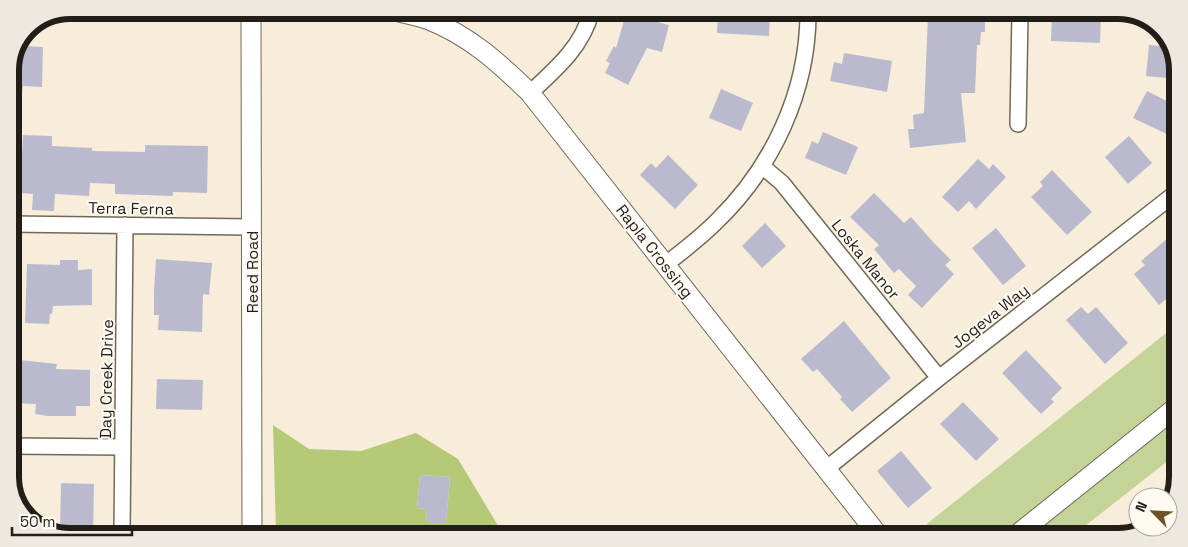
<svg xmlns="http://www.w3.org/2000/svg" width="1188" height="547" font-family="'Space Grotesk',sans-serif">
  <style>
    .green { fill: #c4d397 }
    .forest { fill: #b5c977; fill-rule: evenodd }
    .building { fill: #b9bacd }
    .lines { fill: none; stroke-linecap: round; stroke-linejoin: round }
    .minor-casing { stroke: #716958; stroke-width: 18 }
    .tertiary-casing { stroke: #716958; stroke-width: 21 }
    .minor { stroke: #fff; stroke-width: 15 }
    .tertiary { stroke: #fff; stroke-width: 19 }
    .labels { text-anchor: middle; stroke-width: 4; stroke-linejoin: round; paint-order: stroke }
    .street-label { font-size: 16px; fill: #221e17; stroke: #fffbf3 }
    .rim { fill: none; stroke: #221e17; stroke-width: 6 }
  </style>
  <rect width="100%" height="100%" fill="#f7edda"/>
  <!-- green -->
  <path class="green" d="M1175,326L1174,456L1071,537L918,536L928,523Z"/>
  <!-- forest -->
  <path class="forest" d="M273,425L309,449L361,451L416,433L458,459L503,534L276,533ZM420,475L450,477L446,523L426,522L427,509L417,508Z"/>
  <!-- building -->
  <path class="building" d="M718,13H770L769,36L717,33Z
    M626,14L669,25L662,52L647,48L628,85L605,73L610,63L606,61L614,46L616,48Z
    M928,14H985V32H981L980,45H977L975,93H961L966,142L910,148L908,129H914L913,115L924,113Z
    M1052,14H1101L1100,43L1051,41Z
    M1149,45L1171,47L1178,66V79L1146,76Z
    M19,46L43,47L42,87L23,86L22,93H10V65Z
    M844,53L892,61L887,92L830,81L834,62L842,64Z
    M721,89L753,103L741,131L709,118Z
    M1147,91L1177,106V127L1173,137L1133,118Z
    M823,132L858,147L846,175L805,158L812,141L818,144Z
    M23,135L52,136V146L92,148V151L145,152V145L208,146L207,193L173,192V196L115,194V184L90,183L89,196L55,194L54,211L32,210L33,194L20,193Z
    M1129,136L1152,163L1128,184L1105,157Z
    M668,155L698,185L675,209L640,175L651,163L656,168Z
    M978,159L989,169L993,164L1006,177L976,209L969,201L958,212L942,197Z
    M1052,170L1092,212L1067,235L1031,197L1043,186L1040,182Z
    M874,193L904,223L911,217L934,243L951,260L945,265L954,274L922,308L908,295L916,286L899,269L894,273L874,249L879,245L850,217Z
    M765,223L786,246L762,268L742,246Z
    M996,228L1026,266L1003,285L972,248Z
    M1176,231V291L1159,305L1134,274L1145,265L1141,261Z
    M156,259L212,263L209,295L203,294L202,332L158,330L159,315H154V291Z
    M60,260H78V270L92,269V305L53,306L52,314H50L49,324L25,323L27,264L60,265Z
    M1081,307L1088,314L1096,307L1128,343L1105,364L1066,320Z
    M844,321L891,378L852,412L840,399L842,397L817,369L813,372L801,359Z
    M1026,350L1062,388L1051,399L1054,402L1041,414L1002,373Z
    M10,359L57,364L56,369L90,370V406H76V416H48L35,414L36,404L10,403Z
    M157,379L203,380L202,410L156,409Z
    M963,402L999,439L976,461L940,424Z
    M901,451L932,488L908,508L877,471Z
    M420,475L450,477L446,524L426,522L427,509L417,508Z
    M61,483L94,484L93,533L60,532Z"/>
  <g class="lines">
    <!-- minor casing -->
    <g class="minor-casing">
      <path id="minor" d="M530,93C555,70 583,46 591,12
        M1018,124L1020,14
        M762,166L782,183L939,378
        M10,224L251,227
        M666,264C683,251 701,237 716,222C772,168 808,92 808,13
        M10,446L122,447
        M826,469L939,378L1177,192
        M122,533L125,225"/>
    </g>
    <!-- tertiary casing -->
    <g class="tertiary-casing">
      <path id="tertiary" d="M251,11L252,533
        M395,11C407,14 419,16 429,20C470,36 499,63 530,93L879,536
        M1014,537L1174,409"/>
    </g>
    <!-- minor -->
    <use href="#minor" class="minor"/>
    <!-- tertiary -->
    <use href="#tertiary" class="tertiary"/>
  </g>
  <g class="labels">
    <!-- street labels -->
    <g class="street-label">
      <text transform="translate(131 208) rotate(1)" y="6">Terra Ferna</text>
      <text transform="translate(655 251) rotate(52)" y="6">Rapla Crossing</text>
      <text transform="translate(866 259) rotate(51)" y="6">Loska Manor</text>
      <text transform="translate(252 272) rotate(-90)" y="6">Reed Road</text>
      <text transform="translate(990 316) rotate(-38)" y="6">Jogeva Way</text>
      <text transform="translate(106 379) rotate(-89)" y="6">Day Creek Drive</text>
    </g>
  </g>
  <!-- crop -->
  <path d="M0 0H1188V547H0ZM70 19H1118A51 51 0 0 1 1169 70V477A51 51 0 0 1 1118 528H70A51 51 0 0 1 19 477V70A51 51 0 0 1 70 19Z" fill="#ede9e1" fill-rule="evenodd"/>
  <path class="rim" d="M70 19H1118A51 51 0 0 1 1169 70V477A51 51 0 0 1 1118 528H70A51 51 0 0 1 19 477V70A51 51 0 0 1 70 19Z"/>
  <!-- north arrow -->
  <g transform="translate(1153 512) rotate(294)"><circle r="24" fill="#fffbf3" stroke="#a7a39b"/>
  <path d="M0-4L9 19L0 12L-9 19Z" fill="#6e5125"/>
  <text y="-8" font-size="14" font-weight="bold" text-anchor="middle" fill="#221e17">N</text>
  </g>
  <!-- scale -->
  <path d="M12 527v8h120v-8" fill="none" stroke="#221e17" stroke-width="2.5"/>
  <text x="20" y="527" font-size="15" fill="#221e17" stroke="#fffbf3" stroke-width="4" paint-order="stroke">50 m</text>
</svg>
